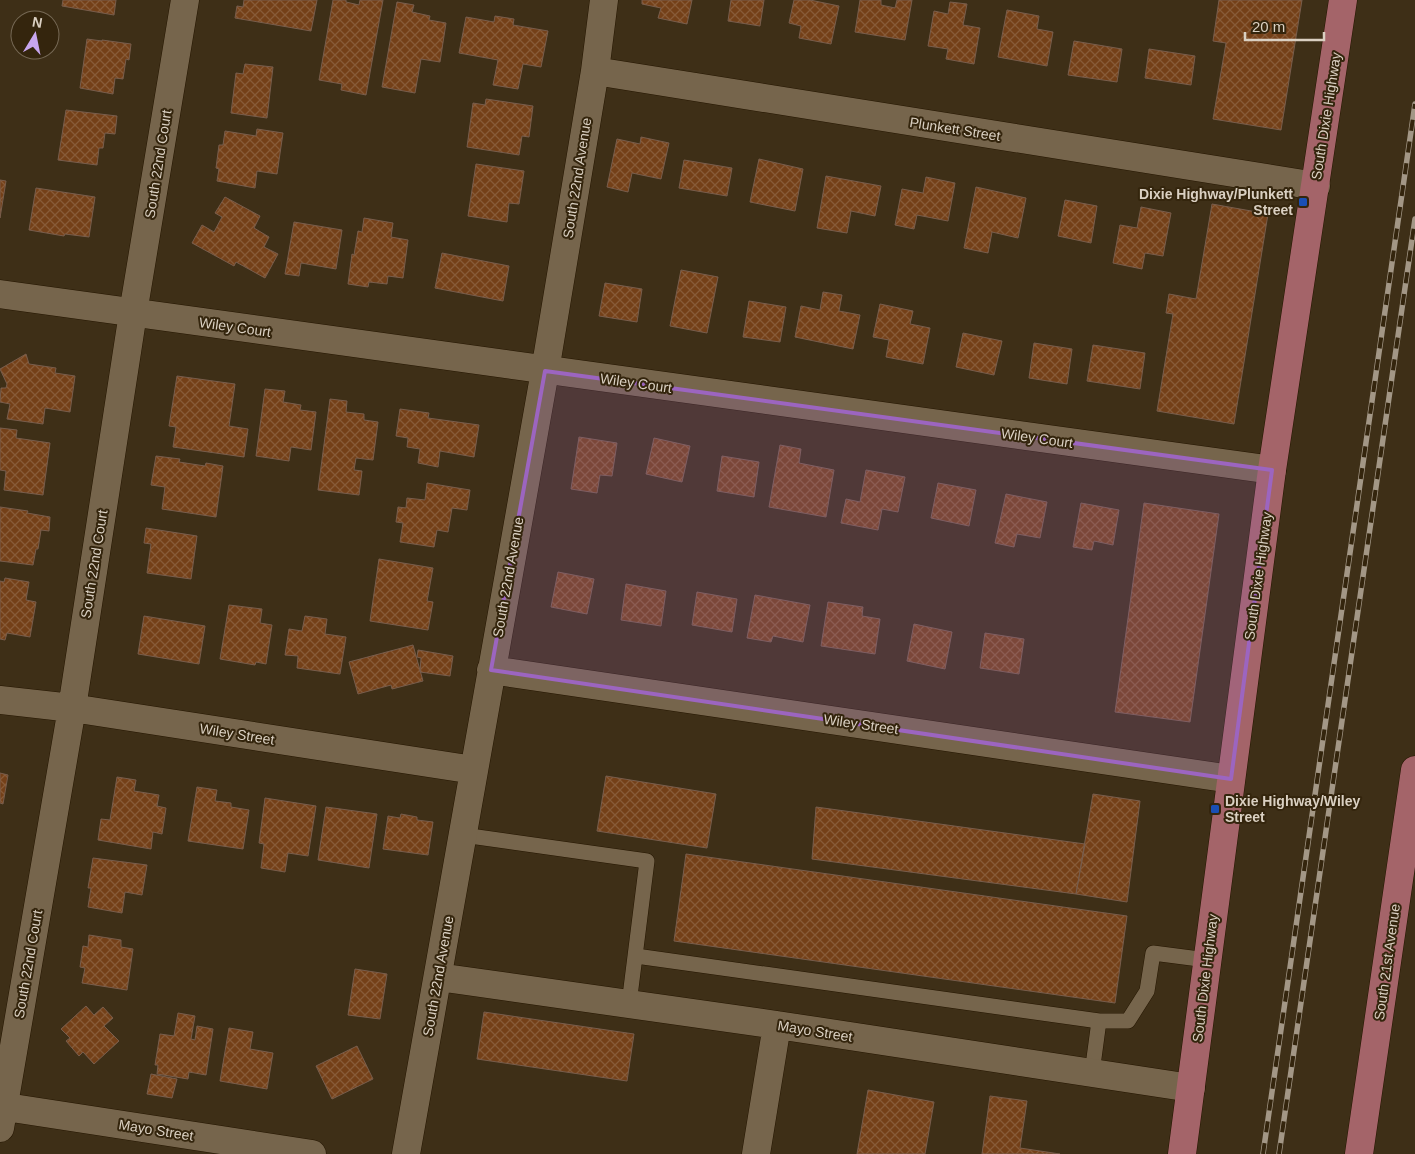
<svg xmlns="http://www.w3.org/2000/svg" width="1415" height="1154" font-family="Arial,sans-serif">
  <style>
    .building { fill: url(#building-cross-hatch); stroke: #785d4c }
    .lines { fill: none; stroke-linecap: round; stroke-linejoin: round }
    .lane-casing { stroke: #251601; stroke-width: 16 }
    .street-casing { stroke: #251601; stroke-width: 29 }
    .primary-casing { stroke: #251601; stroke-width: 29 }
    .lane { stroke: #76654c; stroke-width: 15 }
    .street { stroke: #76654c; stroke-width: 28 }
    .primary { stroke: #a46469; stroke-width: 28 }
    .rail-casing { stroke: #a39786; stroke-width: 5.5 }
    .rail { stroke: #34250d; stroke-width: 4; stroke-dasharray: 11; stroke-linecap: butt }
    .marked { fill: #9c65c0; fill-opacity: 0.2; stroke: #9c65c0; stroke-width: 4; stroke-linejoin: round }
    .transit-dot { fill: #1a4fb4; stroke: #34250d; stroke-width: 2 }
    .labels { text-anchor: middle; stroke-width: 4; stroke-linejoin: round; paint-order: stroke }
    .street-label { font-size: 14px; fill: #dad0c2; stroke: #34250d }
    .poi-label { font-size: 14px; font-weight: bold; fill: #dad0c2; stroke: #34250d; text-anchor: end }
  </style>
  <defs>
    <pattern id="building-cross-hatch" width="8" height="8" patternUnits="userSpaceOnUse" patternTransform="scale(1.25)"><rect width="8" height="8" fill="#744018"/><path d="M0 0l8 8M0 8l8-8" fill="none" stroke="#875b38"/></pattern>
  </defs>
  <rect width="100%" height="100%" fill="#3e2f17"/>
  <!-- building -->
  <path class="building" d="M63,0H116L114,15L62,6Z
    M244,0H317L311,31L235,18L237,6L243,7Z
    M333,0H346V2L359,5L360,0H383L366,95L341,90L342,84L319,80Z
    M642,0H692L687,24L658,18L661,8L642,4Z
    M731,0H764L760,26L728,21Z
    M794,0H810L839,6L831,44L799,38L801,26L789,23Z
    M860,0H881V5L895,8L897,0H912L905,40L855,32Z
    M1219,0H1302L1281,130L1213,119L1226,43L1213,41Z
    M397,2L414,5L412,12L430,16L429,20L446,23L440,62L421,59L415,93L382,87Z
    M950,2L967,4L963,25L980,28L974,64L946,59L948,49L928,46L934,11L948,14Z
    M1007,10L1039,16L1037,29L1053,32L1047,66L998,57Z
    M495,16L514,19L513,25L548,31L541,67L523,64L518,89L493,85L498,60L459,53L466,17L494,22Z
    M87,39L102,41V40L131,44L129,60L126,59L123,79L115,78L113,94L80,88Z
    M1074,41L1122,49L1117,82L1068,75Z
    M1149,49L1195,56L1191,85L1145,78Z
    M245,64L273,67L267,118L231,113L236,73L243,74Z
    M486,99L533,106L529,137L522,136L519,155L467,147L473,103L485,105Z
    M66,110L117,116L115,134L105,133L103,148H99L97,165L58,160Z
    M257,129L283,133L277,174L257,171L255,188L217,181L219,169L216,168L219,145H223L225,131L256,136Z
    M641,137L669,143L661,179L632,173L628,192L607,187L617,139L640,144Z
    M759,159L803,169L795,211L750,202Z
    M684,160L732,168L727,196L679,188Z
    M476,164L524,171L519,204L509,203L507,222L468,216Z
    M826,176L881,186L875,216L851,211L847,233L817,228Z
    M926,177L955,183L948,221L917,215L914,229L895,225L902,189L923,193Z
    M0,180L6,181L0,218Z
    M976,187L1026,198L1018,238L992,232L988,253L964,248Z
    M36,188L95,197L89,237L65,234L64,236L29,230Z
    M225,197L260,216L254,228L269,237L264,247L278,254L265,278L236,262L234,266L192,243L202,225L214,232L222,217L215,213Z
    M1065,200L1097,206L1091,243L1058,236Z
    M1212,204L1268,214L1234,424L1157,411L1173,314L1166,313L1169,294L1196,299Z
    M1141,207L1171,213L1163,256L1145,253L1142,269L1113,263L1120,225L1137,228Z
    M364,218L393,223L391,237L408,240L403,278L388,276L387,284L369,282L368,287L348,284L352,254L354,255L358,231L362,232Z
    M294,222L342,230L336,269L301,263L299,276L285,274Z
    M442,253L509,266L503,301L435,288Z
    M681,270L718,277L707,333L670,326Z
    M605,283L642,289L637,322L599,316Z
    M823,292L842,295L839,311L860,315L853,349L795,337L801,306L820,310Z
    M749,301L786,307L780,342L743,337Z
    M880,304L913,311L910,324L930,328L923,364L886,357L889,340L873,337Z
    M963,333L1002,341L994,375L956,367Z
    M1034,343L1072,349L1067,384L1029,378Z
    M1093,345L1145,353L1140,389L1087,381Z
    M26,354L29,364L56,368L55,373L75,376L70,412L45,408L43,424L7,419L10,404L0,402L1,388H6L7,384L0,369Z
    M177,376L235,384L229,426L248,429L244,457L173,447L176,427L169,426Z
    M265,389L285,391L283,402L301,405L300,410L316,412L311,450L291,447L289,461L256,456Z
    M330,399L347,401L346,412L364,414V420L378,422L373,460L356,458L354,470L362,471L359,495L318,490Z
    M400,409L429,413L428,418L479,425L474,457L440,451L438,467L418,463L420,449L407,447L408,438L396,436Z
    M0,428L17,430L16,438L50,443L43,495L4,490L6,471L0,470Z
    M579,437L617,443L612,476L600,475L597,493L571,489Z
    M654,438L690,446L682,482L646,474Z
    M780,445L801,449L799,463L834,470L826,517L769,507Z
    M156,456L180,459L179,462L205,466L206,463L223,466L216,517L162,509L165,487L151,485Z
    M722,456L759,462L754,497L717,491Z
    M866,470L905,477L898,512L882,509L878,530L841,523L846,499L860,502Z
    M427,483L470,490L467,510L452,508L448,532L437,530L434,547L400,542L403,523L396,522L398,507L406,508L407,498L425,500Z
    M938,483L976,490L969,526L931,518Z
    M1006,494L1047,502L1040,538L1017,534L1014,547L995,543Z
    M1081,503L1119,510L1113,545L1094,541L1092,550L1073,547Z
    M1144,503L1219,514L1190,722L1115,712Z
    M0,507L28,511L27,513L50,517L49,531L41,530L38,549H36L33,565L0,561Z
    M146,528L197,536L191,579L147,573L151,544L144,543Z
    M379,559L433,568L427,601L433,602L428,630L370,621Z
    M558,572L594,579L587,614L551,607Z
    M5,578L29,582L26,600L36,602L30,637L7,633L5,640L0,639V581L4,582Z
    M626,584L666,591L661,626L621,620Z
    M697,592L737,599L732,632L692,625Z
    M755,595L810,605L803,642L773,636L771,642L747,638Z
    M828,602L863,607L862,616L880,619L875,654L821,646Z
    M229,605L262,609L260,623L272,625L266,664L256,662L255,665L220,659Z
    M144,616L205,626L199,664L138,654Z
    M305,616L327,619L325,634L346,637L340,674L297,668L298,656L285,655L289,629L302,631Z
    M914,624L952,632L945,669L907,661Z
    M985,633L1024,639L1019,674L980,668Z
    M413,645L423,681L392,689L391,685L358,694L349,662Z
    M418,650L453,656L450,676L420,672L421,658L417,657Z
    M0,773L8,775L3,804L0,803Z
    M606,776L716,794L707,848L597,831Z
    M117,777L136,780L134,791L159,795L157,806L166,808L162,834L153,832L151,849L98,840L101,819L110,820Z
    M197,787L217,790L215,801L231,803V807L249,810L243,849L188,841Z
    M1093,794L1140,801L1127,902L1076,894Z
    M265,798L316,806L308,856L288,853L285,872L261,868L264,844L259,843Z
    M326,807L377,814L369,868L318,860Z
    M816,807L1085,844L1076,894L812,859Z
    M401,814L417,817V820L433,822L428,855L383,849L388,816L400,818Z
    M686,854L1127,916L1115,1003L674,941Z
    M93,858L147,865L142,895L125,892L122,913L88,907L91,888H88Z
    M89,935L121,940V947L133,949L127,990L82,983L85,968L80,967L83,946L88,947Z
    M355,969L387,974L380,1019L348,1015Z
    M86,1006L94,1015L103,1007L113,1018L104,1026L119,1041L94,1064L83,1052L79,1056L66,1041L70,1038L61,1029Z
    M484,1012L634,1034L627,1081L477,1059Z
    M178,1013L195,1016L191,1039L195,1040L197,1026L213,1029L206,1075L189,1072L188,1079L157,1074L158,1065H155L160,1034L174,1036Z
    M229,1028L253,1032L250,1049L273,1053L267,1089L220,1081Z
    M357,1046L373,1079L332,1099L316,1066Z
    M151,1074L177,1079L172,1098L147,1094Z
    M868,1090L934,1102L925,1154H857Z
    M990,1096L1027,1101L1020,1148L1060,1154H982Z"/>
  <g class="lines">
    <!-- lane casing -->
    <g class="lane-casing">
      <path id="lane" d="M463,835L647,861L629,1004
        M636,956L1099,1021H1128L1147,991L1153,953L1207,960
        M1092,1073L1099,1021"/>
    </g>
    <!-- street casing -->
    <g class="street-casing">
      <path id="street" d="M595,71L1316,186
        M0,294L1272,470
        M491,670L1231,779
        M0,700L72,708L474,770
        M438,977L777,1025L1191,1088
        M0,1106L312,1154
        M0,1128L72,708L133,313L185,0
        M406,1154L545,371L595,71L604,0
        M756,1154L777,1025"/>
    </g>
    <!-- primary casing -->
    <g class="primary-casing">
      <path id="primary" d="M1182,1154L1272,470L1343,0
        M1359,1154L1415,770"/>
    </g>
    <!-- lane -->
    <use href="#lane" class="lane"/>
    <!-- street -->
    <use href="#street" class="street"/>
    <!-- primary -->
    <use href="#primary" class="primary"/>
    <!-- rail casing -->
    <g class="rail-casing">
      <path id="rail" d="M1263,1154L1415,104
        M1279,1154L1415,219"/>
    </g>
    <!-- rail -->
    <use href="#rail" class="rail"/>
  </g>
  <!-- marked area -->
  <path class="marked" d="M545,371L1272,470L1231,779L491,670Z"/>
  <!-- markers -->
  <g class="transit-dot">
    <rect x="1298" y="197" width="10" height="10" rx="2.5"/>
    <rect x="1210" y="804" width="10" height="10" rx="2.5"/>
  </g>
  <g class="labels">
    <!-- street labels -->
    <g class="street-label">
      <text transform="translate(1326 116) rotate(-81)" y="5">South Dixie Highway</text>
      <text transform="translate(955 129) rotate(9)" y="5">Plunkett Street</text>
      <text transform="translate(158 164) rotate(-81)" y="5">South 22nd Court</text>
      <text transform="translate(577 178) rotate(-81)" y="5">South 22nd Avenue</text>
      <text transform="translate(235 327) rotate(8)" y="5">Wiley Court</text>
      <text transform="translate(636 383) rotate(8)" y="5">Wiley Court</text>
      <text transform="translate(1037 438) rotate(8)" y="5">Wiley Court</text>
      <text transform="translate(94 564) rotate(-81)" y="5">South 22nd Court</text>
      <text transform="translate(1258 576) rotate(-82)" y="5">South Dixie Highway</text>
      <text transform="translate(508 577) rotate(-80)" y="5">South 22nd Avenue</text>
      <text transform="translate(861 724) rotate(8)" y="5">Wiley Street</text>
      <text transform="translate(237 734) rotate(9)" y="5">Wiley Street</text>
      <text transform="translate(1387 962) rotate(-82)" y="5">South 21st Avenue</text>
      <text transform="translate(28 964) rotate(-80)" y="5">South 22nd Court</text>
      <text transform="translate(438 976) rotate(-80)" y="5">South 22nd Avenue</text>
      <text transform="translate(1205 978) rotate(-83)" y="5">South Dixie Highway</text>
      <text transform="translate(815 1031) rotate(9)" y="5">Mayo Street</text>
      <text transform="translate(156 1130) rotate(9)" y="5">Mayo Street</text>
    </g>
    <!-- poi labels -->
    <g class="poi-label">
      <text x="1293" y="199">Dixie Highway/Plunkett<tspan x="1293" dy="16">Street</tspan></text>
      <text x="1225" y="806" text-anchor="start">Dixie Highway/Wiley<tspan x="1225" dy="16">Street</tspan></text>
    </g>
  </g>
  <!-- north arrow -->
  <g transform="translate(35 35) rotate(10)"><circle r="24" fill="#34250d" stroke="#766955"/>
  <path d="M0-4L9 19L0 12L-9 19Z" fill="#c7a6ef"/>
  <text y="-8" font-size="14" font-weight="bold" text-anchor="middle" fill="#dad0c2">N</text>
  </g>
  <!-- scale -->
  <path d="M1245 32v8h79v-8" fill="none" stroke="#dad0c2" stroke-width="2.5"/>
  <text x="1252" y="32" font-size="15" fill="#dad0c2" stroke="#34250d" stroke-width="4" paint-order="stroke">20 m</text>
</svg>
